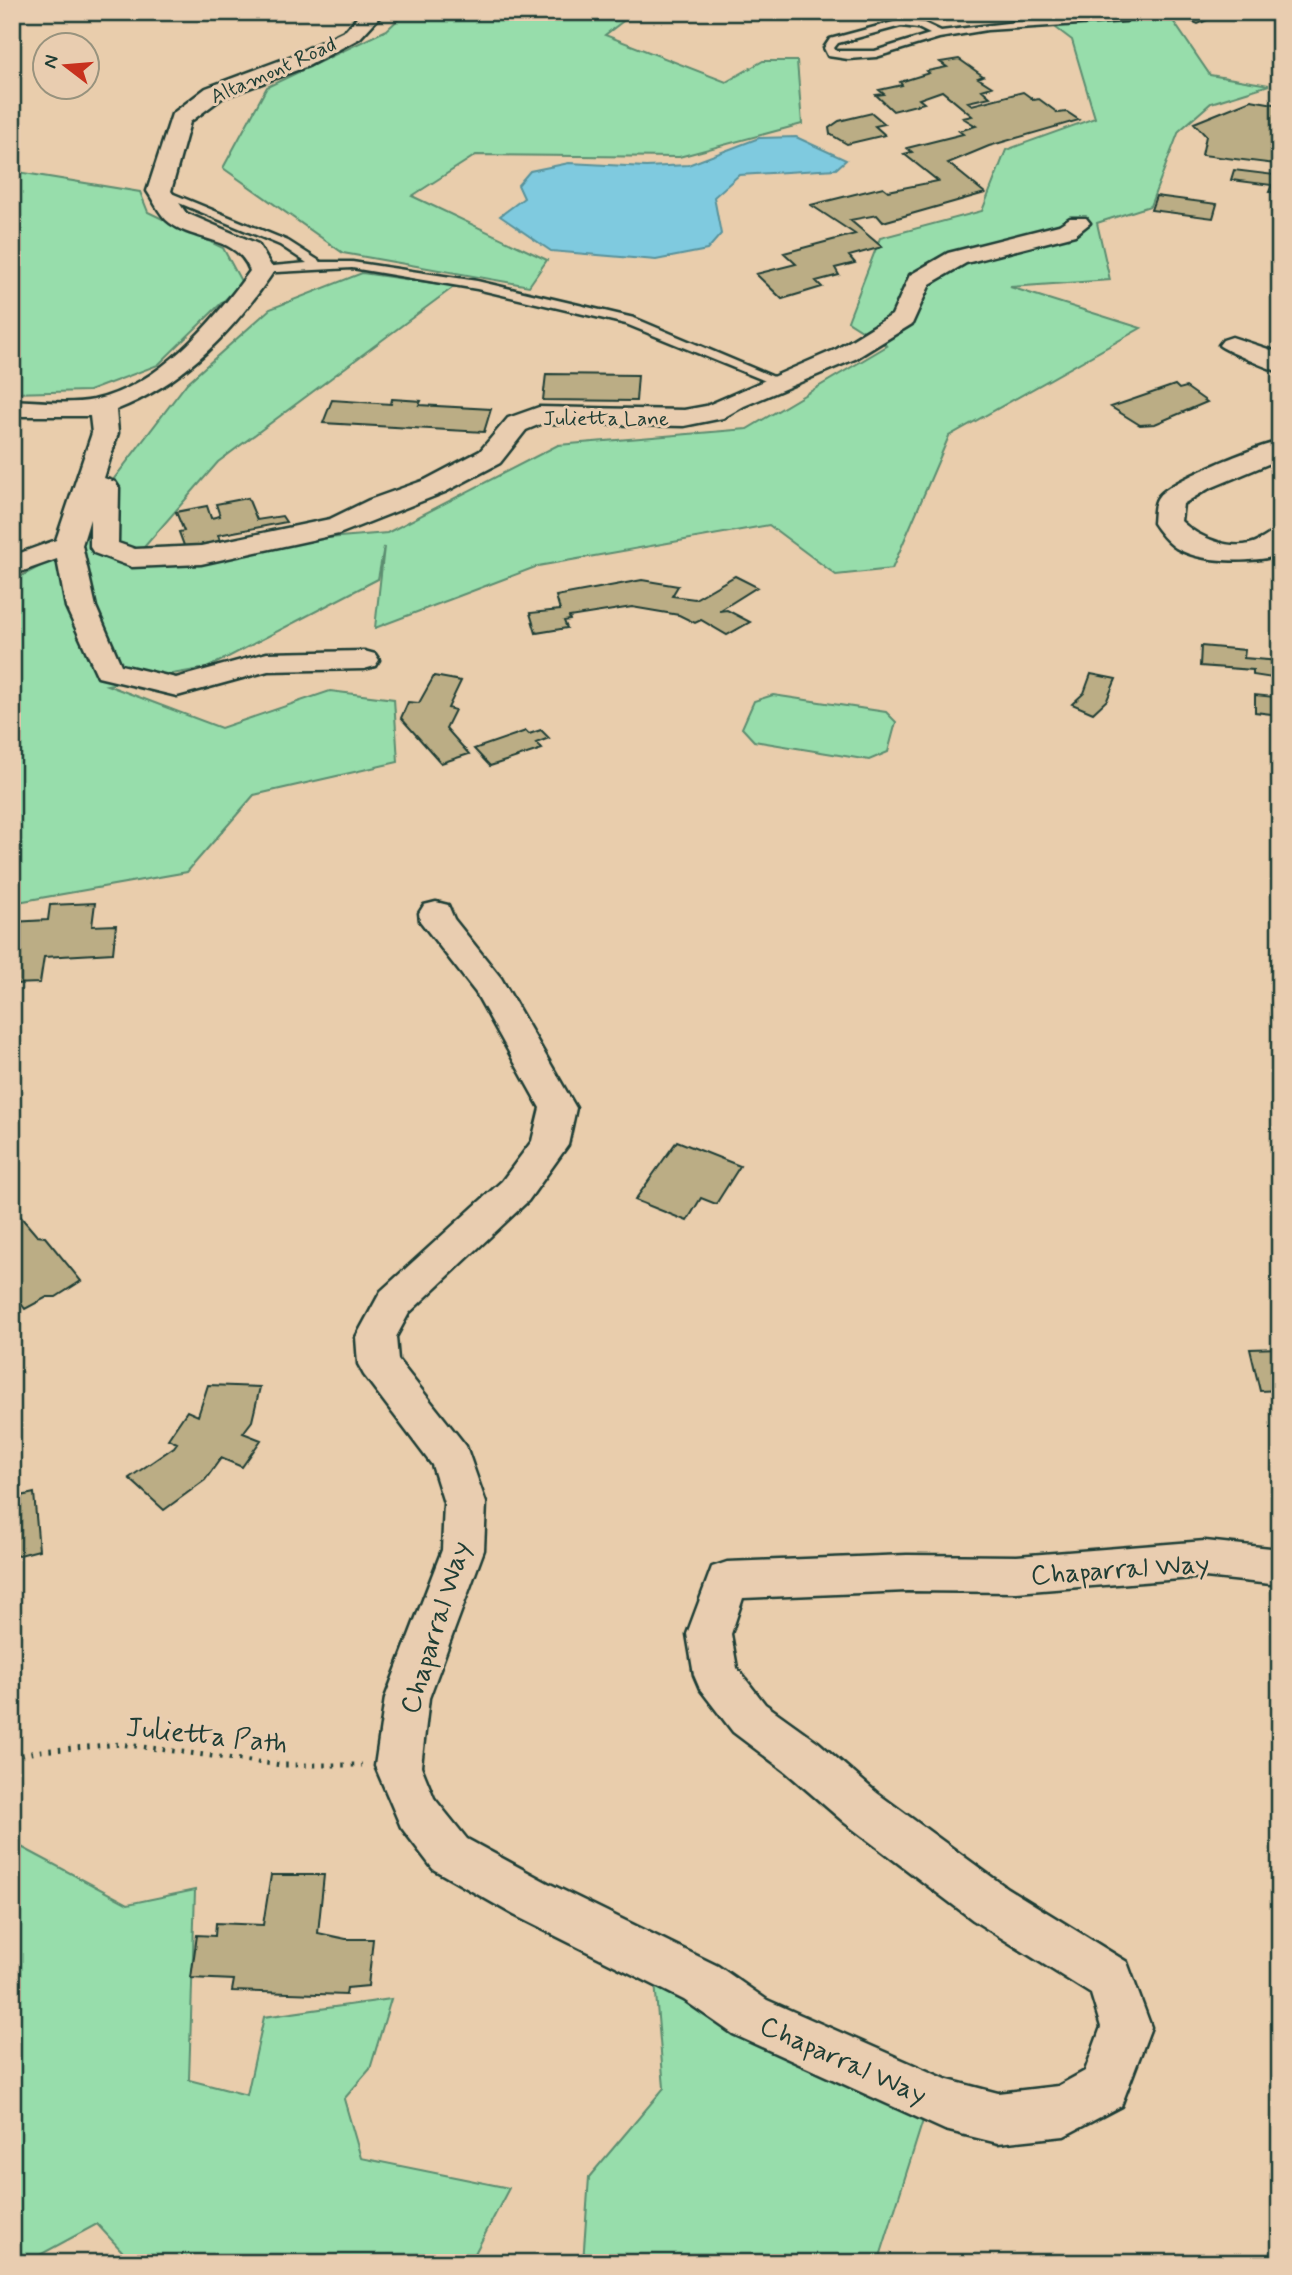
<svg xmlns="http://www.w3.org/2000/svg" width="1292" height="2275" font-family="Mynerve,sans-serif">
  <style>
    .green { fill: #97ddab; stroke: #5b8d70; stroke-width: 2 }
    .water { fill: #7fcadf; stroke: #59929b; stroke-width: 2 }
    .building { fill: #bbad85; stroke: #1f3d34; stroke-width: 2 }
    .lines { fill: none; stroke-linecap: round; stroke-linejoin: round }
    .service-casing { stroke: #1f3d34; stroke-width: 5 }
    .minor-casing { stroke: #1f3d34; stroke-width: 5 }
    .path { stroke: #1f3d34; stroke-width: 5; stroke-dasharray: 2.5 7; stroke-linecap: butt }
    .service { fill: #e9cdb0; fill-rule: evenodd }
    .minor { fill: #e9cdb0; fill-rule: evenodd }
    .labels { text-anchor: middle; stroke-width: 6; stroke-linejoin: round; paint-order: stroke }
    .far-street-label { font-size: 21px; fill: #1f3d34; stroke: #e9cdb0 }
    .near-street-label { font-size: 28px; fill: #1f3d34; stroke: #e9cdb0 }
  </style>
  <rect width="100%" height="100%" fill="#e9cdac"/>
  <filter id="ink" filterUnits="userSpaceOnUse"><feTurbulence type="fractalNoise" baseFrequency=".0143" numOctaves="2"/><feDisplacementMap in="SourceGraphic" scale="14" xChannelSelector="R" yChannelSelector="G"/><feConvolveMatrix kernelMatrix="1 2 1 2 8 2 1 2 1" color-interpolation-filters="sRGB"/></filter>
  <g filter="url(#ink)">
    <!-- green -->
    <path class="green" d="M406,12H635L605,35L726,82L763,61H797L802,124L679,157L476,155L412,196L547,260L529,286L343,253L223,168L267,87L387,30Z
      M1035,12H1167L1210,75L1269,85L1211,103L1179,131L1150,206L1097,223L1110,280L1010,287L1141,328L949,436L892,569L836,575L769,525L538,566L375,628L384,547L378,579L207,668L107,685L221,728L330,691L394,699L398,762L254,795L187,872L12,903V581L52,560L187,383L270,309L362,273L455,286L218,462L132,561L292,541L387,533L558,445L747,429L887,346L848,321L880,238L982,211L1006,150L1095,118L1072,40Z
      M12,171L140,192L148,212L223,248L242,283L158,365L89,391L12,393Z
      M773,695L886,712L896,722L888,752L869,760L754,741L742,728L754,701Z
      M12,1842L128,1904L195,1890L189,2080L247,2095L264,2017L391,1999L370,2069L344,2099L361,2158L509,2188L470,2263H133L97,2224L25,2263H12Z
      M654,1970L925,2114L878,2263H583L589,2177L664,2088Z"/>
    <!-- water -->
    <path class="water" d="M796,137L846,160L836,169L739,175L714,197L721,234L707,250L656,260L551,251L500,216L524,198L518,185L530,171L569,163L646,167L688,165L759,138Z"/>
    <!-- building -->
    <path class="building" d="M1180,12H1207L1204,15L1212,18L1198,24L1182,17L1186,14Z
      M959,59L983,76L978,78L992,87L982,90L990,97L968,102L972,105L1023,92L1034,100L1039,99L1058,113L1067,112L1079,120L989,146L948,163L985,193L883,222L877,215L850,220L882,247L849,256L855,263L835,268L839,275L816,281L822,287L782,299L756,274L796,264L784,253L855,234L811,205L883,187L888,191L938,181L904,154L912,152L907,148L963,134L959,131L976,126L963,118L972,116L942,91L919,99L924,103L893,111L876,95L884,94L879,90L902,85L900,82L929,73L927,71L947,67L940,62Z
      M1251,100L1280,105V174L1276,192H1269L1272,185L1231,180L1234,170L1274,175L1276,164L1202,155L1206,136L1194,123Z
      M872,113L885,124L875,126L885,135L847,144L830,134L829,128L839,121Z
      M1156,196L1217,204L1213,218L1151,210Z
      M546,374L638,375L636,401L543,400Z
      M1175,385L1179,389L1186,387L1207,402L1155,424L1140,425L1111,407Z
      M392,399L421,401L419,405L491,409L484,432L323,423L332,400L391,404Z
      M248,498L257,520L282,516L286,522L218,535L220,541L185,548L179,532L184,531L176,512L207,506L211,518L220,516L216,504Z
      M735,576L757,587L719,611L727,610L750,622L727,635L701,620L695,623L679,615L632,607L569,617L570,620L564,621L567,628L536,633L530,613L560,610L556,596L642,580L678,586L672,596L695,599Z
      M1201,646L1245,650L1244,658L1280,661V715L1255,712V695L1274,697L1273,678L1253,675V670L1200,666Z
      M1091,674L1116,679L1107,700L1093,713L1072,704L1084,693Z
      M434,676L461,681L448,708L455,710L446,728L469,754L441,763L401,718L408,702L419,703Z
      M541,730L549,738L536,743L542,749L490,766L474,749L526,731L529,734Z
      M95,903L92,926L116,925L113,953L44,957L40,983L12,984V922L48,920L50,905Z
      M677,1141L740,1166L716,1204L701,1198L687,1221L635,1200Z
      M13,1215L20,1216L37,1236L45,1237L81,1281L56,1297H47L25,1309L12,1291Z
      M1280,1348V1390L1260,1391L1250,1349Z
      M208,1385L260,1387L252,1421L243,1433L261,1440L242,1467L221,1458L205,1480L164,1510L129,1478L174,1447L177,1443L168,1439L187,1411L198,1416Z
      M34,1493L39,1550L12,1557V1498Z
      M271,1875H324L318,1933L346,1939H373L368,1986L347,1988L346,1995L232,1991L234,1980L191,1978L197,1935L215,1936L216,1923L263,1925Z"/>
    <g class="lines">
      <!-- service casing -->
      <g class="service-casing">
        <path id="service" d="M1122,16L1126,17V21L987,30L939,38L876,57L848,59L828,56L824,48L830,39L901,20L924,23L941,31L1032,20ZM901,26L918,28L930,34L875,51H836L834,48L838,43Z
          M159,188L288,241L321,262H352L477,281L634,318L788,383L778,386L626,324L477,289L352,268L258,273V269L262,267L307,263L280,245L155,193V189Z"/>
      </g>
      <!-- minor casing -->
      <g class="minor-casing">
        <path id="minor" d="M362,12H384L360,38L308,66L222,98L190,122L171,191L186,213L258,244L274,271C233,331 185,383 116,410L118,433L104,478L115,482L119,488L118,543L135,549L201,546L330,519L369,500L425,480L480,451L508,418L539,407L684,410L706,406L837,349L892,315L910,275L948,253L1059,225L1070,218H1086L1090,223L1075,235L966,263L930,284L912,324L855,359L744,406L723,418L684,426L543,423L526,430L500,463L445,492L339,534L201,564L132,567L94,553L90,547V519L82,545L96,607L121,665L176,678L267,653L364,651L375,654L379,660L375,666L364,669L268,671L177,696L98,677L66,607L57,559L12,575V556L56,540L92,433L90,416H12V400C38,401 68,405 94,400C160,385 212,323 250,271C237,235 197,243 170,223C160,216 154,201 147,191L172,114L206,88L292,56L346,30Z
          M1232,337L1280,353V372C1272,370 1222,349 1219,345L1223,340Z
          M1280,441V459L1208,489L1183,504L1181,521C1198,538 1236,554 1260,540C1268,536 1271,532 1280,530V553L1276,556C1248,563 1202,563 1176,548C1168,543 1158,531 1153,523C1154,515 1153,503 1159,496C1173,479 1256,447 1280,441Z
          M436,902L448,905L454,919L501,978L576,1108L568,1145L528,1201L409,1313L396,1337L398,1360L466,1446L486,1503L484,1550L429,1698L421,1766L434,1798L467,1839L548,1883L718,1966L767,2000L948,2080L998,2093L1058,2086L1085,2071L1101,2027L1091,1994L973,1920L845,1823L786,1772L733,1732L700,1689L694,1675L687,1634L712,1567L727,1562L907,1555L1017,1556L1205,1541L1280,1549V1585L1205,1577L1017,1592L907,1591L743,1598L731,1634L737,1668L765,1704L818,1742L877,1793L1007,1888L1127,1962L1151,2027L1121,2106L1064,2136L998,2143L945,2130L733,2034L684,2000L514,1915L433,1869L401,1827L375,1766L385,1698L442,1550L444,1503L432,1465L364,1375L358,1364L356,1337L381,1291L502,1181L532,1141L540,1108L476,993L420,921L419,913L424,905Z"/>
      </g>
      <!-- path -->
      <path class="path" d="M12,1757L41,1751L120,1744L281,1765H362"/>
      <!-- service -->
      <use href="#service" class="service"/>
      <!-- minor -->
      <use href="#minor" class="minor"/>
    </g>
  </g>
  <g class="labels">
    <!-- far-street labels -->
    <g class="far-street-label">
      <text transform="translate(273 70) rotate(-24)" y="7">Altamont Road</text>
      <text x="606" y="425">Julietta Lane</text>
    </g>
    <!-- near-street labels -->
    <g class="near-street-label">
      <text transform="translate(1120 1568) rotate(-4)" y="10">Chaparral Way</text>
      <text transform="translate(434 1627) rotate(-73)" y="10">Chaparral Way</text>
      <text transform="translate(207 1734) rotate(6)" y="10">Julietta Path</text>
      <text transform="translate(844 2059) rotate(24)" y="10">Chaparral Way</text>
    </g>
  </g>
  <!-- margin -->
  <rect width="1292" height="2275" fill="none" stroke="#e9cdb0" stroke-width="42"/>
  <rect x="21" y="21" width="1250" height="2233" fill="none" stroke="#1f3d34" stroke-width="2.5" filter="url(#ink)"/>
  <!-- north arrow -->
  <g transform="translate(66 66) rotate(286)"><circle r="33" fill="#e9cdb0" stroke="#98937e" stroke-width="2"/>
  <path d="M0-5L12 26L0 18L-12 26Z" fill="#c8321e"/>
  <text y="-10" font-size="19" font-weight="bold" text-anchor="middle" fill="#1f3d34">N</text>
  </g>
</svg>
